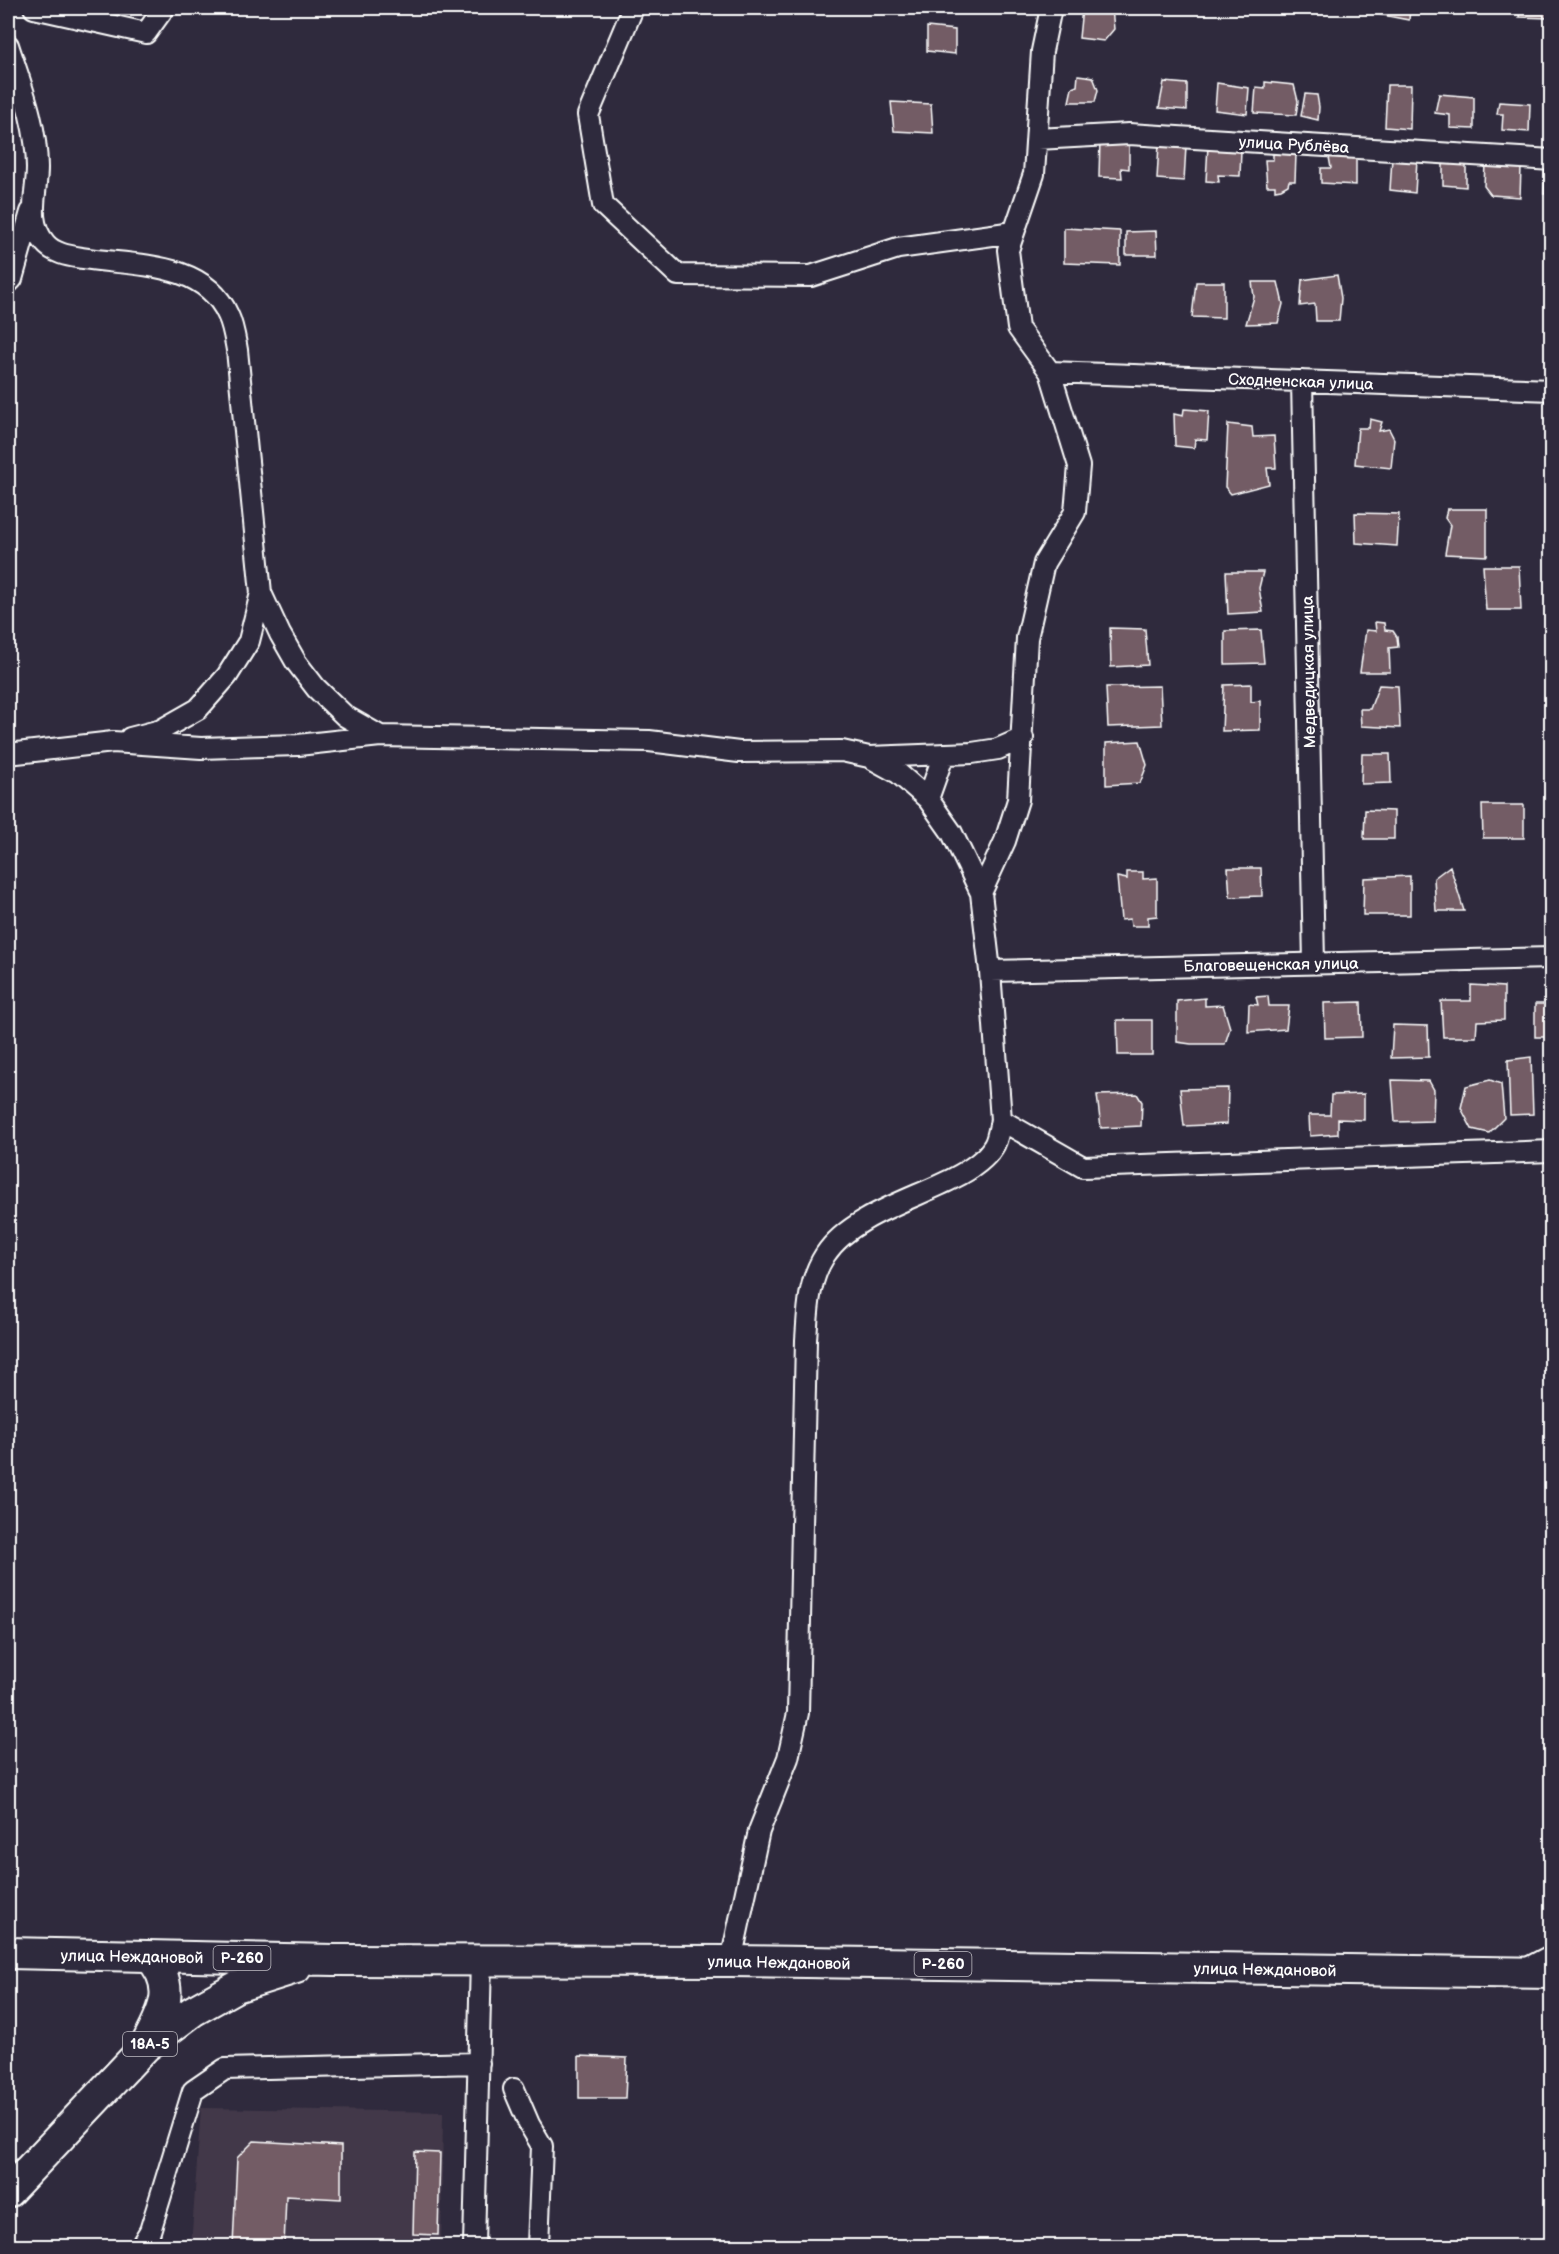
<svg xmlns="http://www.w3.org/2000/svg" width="1559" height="2254" font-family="'Balsamiq Sans',sans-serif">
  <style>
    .built { fill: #433949 }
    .building { fill: #735b65; stroke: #fff; stroke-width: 1.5 }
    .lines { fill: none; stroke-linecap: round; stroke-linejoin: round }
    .minor-casing { stroke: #fff; stroke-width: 24 }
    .highway-casing { stroke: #fff; stroke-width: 34 }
    .minor { stroke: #2f2a3d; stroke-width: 20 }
    .highway { stroke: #2f2a3d; stroke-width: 30 }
    .labels { text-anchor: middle; stroke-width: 4.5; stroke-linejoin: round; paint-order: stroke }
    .shield { fill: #2f2a3d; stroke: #c1bfc5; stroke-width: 1.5 }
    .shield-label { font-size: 15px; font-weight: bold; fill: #fff }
    .street-label { font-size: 16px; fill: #fff; stroke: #2f2a3d }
  </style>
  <rect width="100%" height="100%" fill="#2f2a3d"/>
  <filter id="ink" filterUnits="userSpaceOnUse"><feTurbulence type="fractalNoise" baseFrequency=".0167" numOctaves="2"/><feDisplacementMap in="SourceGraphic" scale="12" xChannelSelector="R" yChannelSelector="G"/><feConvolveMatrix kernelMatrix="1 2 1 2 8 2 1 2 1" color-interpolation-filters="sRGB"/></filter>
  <g filter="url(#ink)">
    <!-- built -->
    <path class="built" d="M201,2108L443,2112L441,2246H191Z"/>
    <!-- building -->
    <path class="building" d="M1082,8L1112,9L1114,29L1104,41L1079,38Z
      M1378,8H1410L1409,20L1377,14Z
      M1425,8H1453L1449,12Z
      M1520,8H1547L1548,18L1519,17Z
      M927,27L955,30V54L927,51Z
      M1078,75L1093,77L1098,90L1095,102H1069L1072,88L1077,86Z
      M1164,82L1187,84V110L1159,108Z
      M1265,82L1294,85L1298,101L1296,115L1254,113L1256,87L1265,88Z
      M1217,83L1249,88L1247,114L1215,110Z
      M1387,85H1411L1410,129L1385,127Z
      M1305,94L1317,95L1319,107L1318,120L1301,116Z
      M1439,94L1474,97V129L1450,128V115L1435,113Z
      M891,102L931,104L933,133L894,131Z
      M1499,102L1530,104L1529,132L1502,130L1503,114H1497Z
      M1100,139L1129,141V169L1121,168L1122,178L1099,177Z
      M1159,144L1186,146L1184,181L1157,179Z
      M1208,146L1241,149L1240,176L1218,175L1219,182L1206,181Z
      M1273,150H1285L1289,154H1296L1295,181H1289L1288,185L1281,189L1275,190V186H1267L1265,160H1273Z
      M1329,157H1356V185L1321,183V168H1331Z
      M1392,158L1417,159L1415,193L1390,190Z
      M1443,160L1466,161V187L1443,185Z
      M1485,164L1521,167L1520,197L1491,195L1484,186Z
      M1545,168H1552V194H1544Z
      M1064,228L1120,231V265L1064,263Z
      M1156,231L1157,255H1126V232Z
      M1337,275L1341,298L1339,321H1316L1315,304L1300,306L1302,280Z
      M1196,282H1224V318L1192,317Z
      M1252,282H1278L1283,304L1278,323L1246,324L1254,297Z
      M1184,409L1209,411L1207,440L1195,439L1194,448L1175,446L1174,414L1183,416Z
      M1370,419L1382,422L1379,431L1389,429L1394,439L1391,468L1355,464L1358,428H1369Z
      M1228,424L1252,427L1253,437L1274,436L1276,468H1267L1269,484L1231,494L1225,487Z
      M1447,509H1487V556L1445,554L1450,525L1445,518Z
      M1355,513L1399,514L1397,546L1356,543Z
      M1483,566H1519L1521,610H1486Z
      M1226,572H1263L1259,588L1263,612L1228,614Z
      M1375,622L1384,623L1385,630L1393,631L1397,637L1398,647L1389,648L1390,672H1360L1366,630L1376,631Z
      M1110,628L1145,629L1148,665L1111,667Z
      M1261,630L1264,663L1225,664V631Z
      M1251,684V702L1260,701V730L1222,731L1224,685Z
      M1379,685L1398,686L1400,728L1361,726L1360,709H1370Z
      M1160,686L1162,725L1108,727L1106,687Z
      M1140,741L1147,765L1140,783L1106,785V743Z
      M1362,754H1390L1391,783L1361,784Z
      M1482,805H1524V838H1483Z
      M1365,810L1394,811V839H1364Z
      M1450,866L1464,911H1436L1434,878Z
      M1228,868H1261L1262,896L1230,897Z
      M1127,872H1143V879L1157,878V916L1148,917V926H1131L1130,919L1121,920L1117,877L1127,879Z
      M1410,876V915H1363L1364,878Z
      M1471,985L1504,987V1020L1477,1021L1476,1037H1443L1441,1001H1471Z
      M1268,996L1269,1006H1289L1286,1029L1248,1032L1249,1004L1258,1005L1256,997Z
      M1205,998V1006L1223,1005L1230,1028L1225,1044H1191L1177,1042V1001Z
      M1361,1002L1362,1037L1325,1038L1324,1003Z
      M1535,1004H1552V1037H1535Z
      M1117,1020H1152V1055H1118Z
      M1393,1025L1428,1026L1429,1057L1391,1058Z
      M1531,1057L1533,1114L1510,1115L1508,1060Z
      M1392,1080L1429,1081L1434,1090L1433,1121L1395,1122Z
      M1490,1080L1501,1084L1504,1118L1489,1133L1472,1129L1461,1108L1466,1086Z
      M1228,1088L1227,1124L1184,1126L1180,1089Z
      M1137,1094L1142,1102L1141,1126L1101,1128L1097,1095Z
      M1364,1094V1120L1338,1119V1134L1310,1136L1309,1115H1330L1331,1095Z
      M579,2056L627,2058L625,2098H579Z
      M254,2141L341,2146V2199L286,2196L284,2246H233L237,2158Z
      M415,2152L440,2153L438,2235L413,2234Z"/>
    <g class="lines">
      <!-- minor casing -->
      <g class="minor-casing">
        <path id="minor" d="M34,8L146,33L164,8
          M633,8L588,115L603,205L678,275L811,276L898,248L1014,232
          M1051,8L1042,51L1034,174L1008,250L1018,328L1050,372L1079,466L1075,512L1044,563L1027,638L1018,800L1005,841L981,893L990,971L1001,1120L1083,1167L1552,1151
          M8,45C21,85 37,125 37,168C37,194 26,221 45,243C54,254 70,256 82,258C132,266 204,260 228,315C233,325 235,339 237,350L261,593L280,634L296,662L316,688L345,716L380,736L649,741L739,752L842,751L869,757L898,773L928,799L952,833L981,893
          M1037,139L1129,134L1552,160
          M8,283L12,279L31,212
          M1050,372L1552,390
          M1302,381L1314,963
          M130,738L161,730L198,709L227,676L249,641L261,593
          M8,754L113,742L201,748L298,745L380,736
          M869,757L972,753L998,749L1023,738
          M928,799L944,754
          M990,971L1552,958
          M731,1961L759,1831L788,1758L798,1713L806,1340C808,1311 808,1281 825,1255C850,1216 914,1199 954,1178C968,1171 985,1160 993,1147C998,1140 999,1128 1001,1120
          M1522,1971L1552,1955
          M514,2089L529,2124L542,2146L538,2246
          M141,2246L150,2231L193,2091L225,2069L479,2063
          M474,2246L481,1959"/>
      </g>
      <!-- highway casing -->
      <g class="highway-casing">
        <path id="highway" d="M8,1953L334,1960L731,1961L1552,1973
          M148,2041C164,2011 177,1986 150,1957
          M8,2192L145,2047L193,2011L236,1987L296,1968"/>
      </g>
      <!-- minor -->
      <use href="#minor" class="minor"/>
      <!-- highway -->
      <use href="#highway" class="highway"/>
    </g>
  </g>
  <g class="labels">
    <!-- shield labels -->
    <g class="shield">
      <rect x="213.5" y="1946" width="57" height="24" rx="4.5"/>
      <rect x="914.5" y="1952" width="57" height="24" rx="4.5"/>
      <rect x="123" y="2032" width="54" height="24" rx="4.5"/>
    </g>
    <g class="shield-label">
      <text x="242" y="1963">Р-260</text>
      <text x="943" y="1969">Р-260</text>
      <text x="150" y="2049">18А-5</text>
    </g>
    <!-- street labels -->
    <g class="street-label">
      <text transform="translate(1294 144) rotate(3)" y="6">улица Рублёва</text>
      <text transform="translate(1301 381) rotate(2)" y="6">Сходненская улица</text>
      <text transform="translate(1308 672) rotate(-91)" y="6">Медведицкая улица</text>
      <text transform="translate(1271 964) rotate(-1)" y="6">Благовещенская улица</text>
      <text transform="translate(132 1956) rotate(1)" y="6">улица Неждановой</text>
      <text transform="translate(779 1962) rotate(1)" y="6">улица Неждановой</text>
      <text transform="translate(1265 1969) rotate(1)" y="6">улица Неждановой</text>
    </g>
  </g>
  <!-- margin -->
  <rect width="1559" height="2254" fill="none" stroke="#2f2a3d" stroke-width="30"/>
  <rect x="15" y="15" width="1529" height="2224" fill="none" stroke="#fff" stroke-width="2" filter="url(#ink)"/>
</svg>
